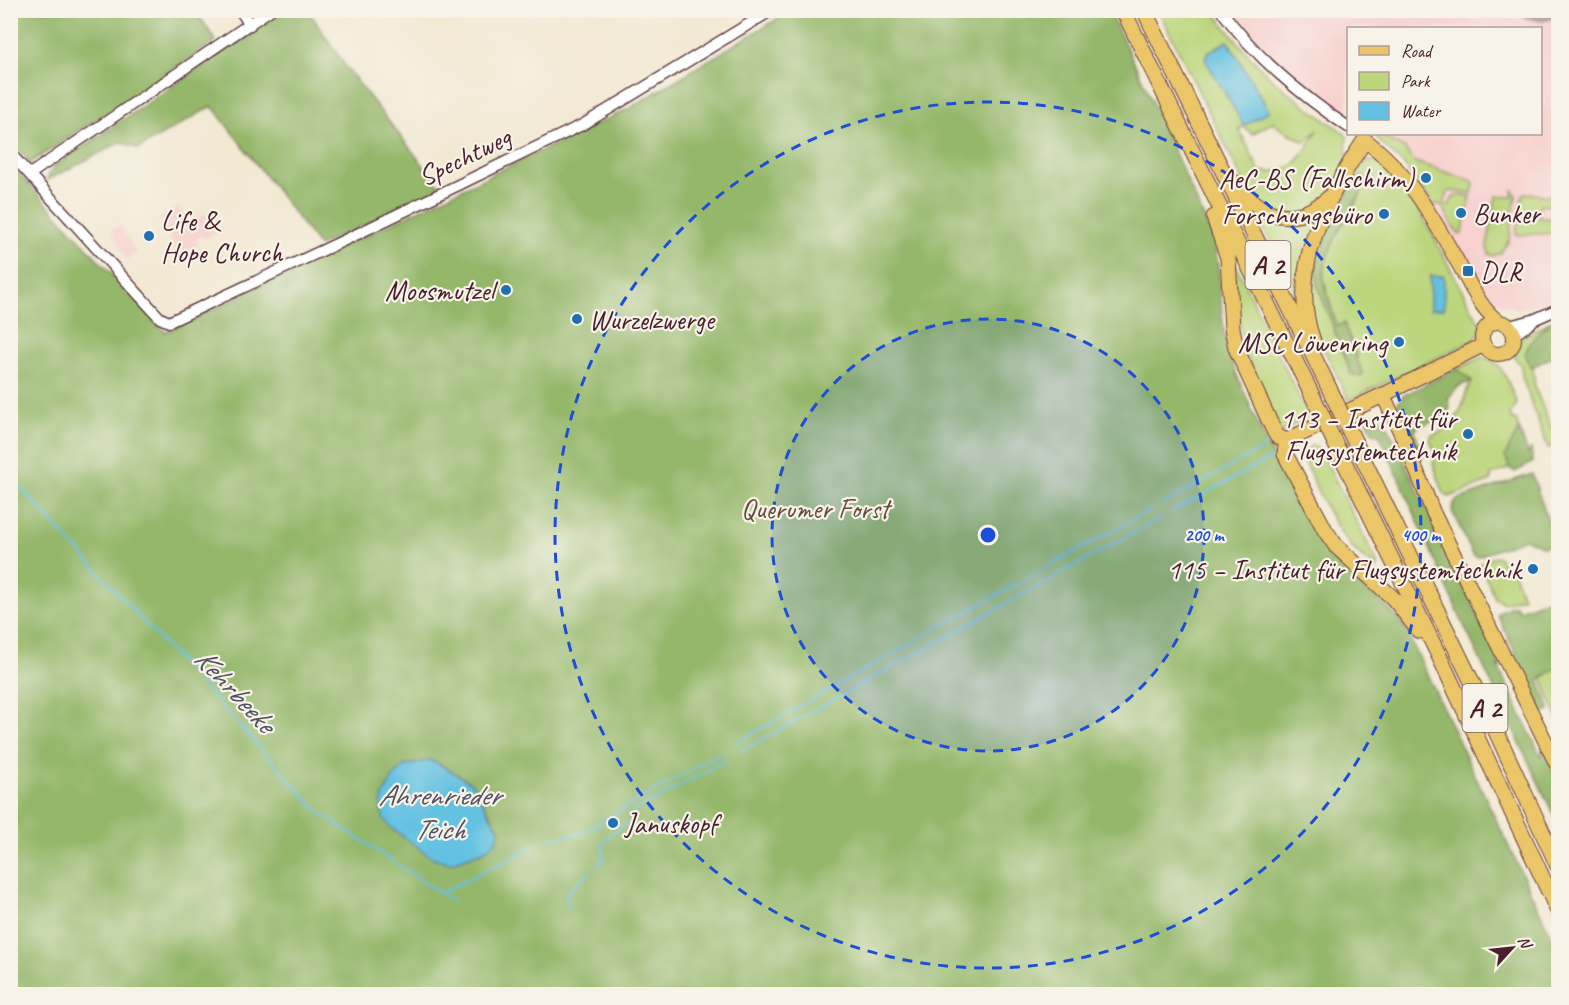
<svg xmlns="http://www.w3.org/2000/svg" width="1569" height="1005" font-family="Caveat,sans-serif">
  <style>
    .built { fill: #f7d0cd }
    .green { fill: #bbd67b; stroke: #827a53; stroke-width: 1.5; fill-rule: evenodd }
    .forest { fill: #94b76b; stroke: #6f6b4b; stroke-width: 1.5; fill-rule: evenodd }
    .water { fill: #64c1e2; stroke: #577086; stroke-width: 1.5 }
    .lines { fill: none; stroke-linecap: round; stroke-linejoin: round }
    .stream { stroke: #64c1e2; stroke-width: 2 }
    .taxiway { stroke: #9e847f; stroke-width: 20 }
    .minor-casing { stroke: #633d44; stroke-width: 13 }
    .major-casing { stroke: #633d44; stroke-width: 16 }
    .highway-casing { stroke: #633d44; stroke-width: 17 }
    .minor { stroke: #fff; stroke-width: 10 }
    .major { stroke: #ebc669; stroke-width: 14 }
    .highway { stroke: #ebc669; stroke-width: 15 }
    .highway-bridge-casing { stroke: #633d44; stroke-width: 17; stroke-linecap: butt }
    .highway-bridge { stroke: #ebc669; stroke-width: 15 }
    .ring { fill: none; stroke: #1d4ed8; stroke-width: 3; stroke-dasharray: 10 8 }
    .poi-dot { fill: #1f6fb2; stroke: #f7f3e8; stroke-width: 2 }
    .labels { text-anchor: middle; stroke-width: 4.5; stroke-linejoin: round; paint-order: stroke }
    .shield { fill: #f7f3e8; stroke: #7e5f64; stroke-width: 1.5 }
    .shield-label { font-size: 27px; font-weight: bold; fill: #4a1f2b }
    .street-label { font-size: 28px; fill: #4a1f2b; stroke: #f7f3e8 }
    .poi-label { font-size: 28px; fill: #4a1f2b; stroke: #f7f3e8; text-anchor: end }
    .park-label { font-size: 28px; fill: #664d3f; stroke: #f7f3e8 }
    .water-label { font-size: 30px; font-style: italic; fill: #525062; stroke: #f7f3e8 }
    .centre { fill: #1d4ed8; stroke: #f7f3e8; stroke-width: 3 }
    .ring-label { font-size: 18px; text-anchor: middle; font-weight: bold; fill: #1d4ed8; stroke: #f7f3e8; stroke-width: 4.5; stroke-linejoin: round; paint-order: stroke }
  </style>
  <rect width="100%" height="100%" fill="#f7f3e8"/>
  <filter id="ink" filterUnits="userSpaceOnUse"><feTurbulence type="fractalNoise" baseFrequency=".0167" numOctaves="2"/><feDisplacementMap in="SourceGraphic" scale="12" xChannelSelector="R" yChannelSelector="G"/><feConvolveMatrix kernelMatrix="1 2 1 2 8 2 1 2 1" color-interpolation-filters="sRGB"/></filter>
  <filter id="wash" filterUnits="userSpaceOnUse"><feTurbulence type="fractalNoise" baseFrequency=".008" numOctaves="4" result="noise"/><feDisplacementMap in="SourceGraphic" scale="24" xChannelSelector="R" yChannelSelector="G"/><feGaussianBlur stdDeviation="1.35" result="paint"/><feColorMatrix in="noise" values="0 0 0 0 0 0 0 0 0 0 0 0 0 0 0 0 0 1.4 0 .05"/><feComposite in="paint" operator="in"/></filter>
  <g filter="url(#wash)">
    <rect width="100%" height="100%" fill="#f2e9d3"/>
    <!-- built -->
    <path class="built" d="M1237,10L1558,11V299L1519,309L1496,303L1488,296L1480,286L1434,205L1417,181L1392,152L1370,134H1540V28H1348V119L1296,81L1232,14Z
      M179,207L191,231L197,228L194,220L206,213L217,233L206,238L202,236L196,239L199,244L178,255L159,218Z
      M121,225L136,253L126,259L111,230Z"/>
    <!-- green -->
    <path class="green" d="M1159,11H1213C1231,34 1249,58 1271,78C1294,98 1318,115 1343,132L1347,137L1346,152L1363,164C1383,148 1410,195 1419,210L1480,324V333L1474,340L1349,400L1253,208L1248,191ZM1227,41H1228L1269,111L1207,53ZM1273,122L1281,129L1305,142L1318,130C1300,158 1298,173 1260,172L1239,129L1244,127L1252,134ZM1363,176L1366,181L1361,194L1337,234L1325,262L1323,278L1337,327L1350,337L1362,373L1361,377L1351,374L1317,284V266L1333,217Z
      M1378,134L1404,148L1415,162L1473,181L1474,184L1472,193L1448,191L1444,204L1449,206C1453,193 1459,194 1471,196L1462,234H1459C1449,226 1449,213 1440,204L1434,205L1405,166L1376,138Z
      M1513,190L1516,196L1509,240L1501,253L1493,256L1489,254L1487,247L1496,196L1512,197Z
      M1525,193L1550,196L1549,206L1540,205L1539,218L1558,219V233L1516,235L1522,197Z
      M1231,255L1308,416L1281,433L1251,367L1242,341Z
      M1553,320L1539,332L1526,359L1533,369L1535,388L1553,432L1557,431L1558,444L1548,448L1523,380L1521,366L1514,356L1522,337Z
      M1482,357C1504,361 1509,385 1517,404L1510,414L1512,420H1516L1519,429L1505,456L1510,468L1491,475V481L1449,497L1444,494L1433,463L1436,456L1430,439L1432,435L1457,425L1456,417C1466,406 1463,393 1472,381L1457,369Z
      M1311,446H1315L1322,454L1377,562L1378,568C1342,551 1316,489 1302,454Z
      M1497,556L1500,558L1508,573L1513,571L1523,597L1504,603L1495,598L1480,564L1481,562Z
      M1558,666V720L1542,678Z"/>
    <!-- forest -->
    <path class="forest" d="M308,10L346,67L442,189L319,246L212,106L138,149L121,142L46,181L53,167L284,11Z
      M10,11H196L216,41L30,163L11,141Z
      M790,11H1109L1142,79L1213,238C1222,273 1219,307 1226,342C1229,358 1236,374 1243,389C1264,441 1297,510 1332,553C1353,579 1381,599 1403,624L1558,950V994H20L10,981V164L165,332L630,108ZM440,764C450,771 460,775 469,782C474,785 493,821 500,830L383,796L393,778L404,766Z
      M1363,176L1366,181C1355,209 1320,250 1324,280C1326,295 1332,311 1337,326L1344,323L1362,373L1361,377L1351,374L1317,284V266L1333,217L1357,178Z
      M1558,317V354L1532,367C1531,365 1527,360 1526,358C1522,345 1548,323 1558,317Z
      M1457,369L1472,381L1459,386L1448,398L1450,408L1443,418L1418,426L1415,431L1422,458L1419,459C1414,446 1399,419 1398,408C1397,402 1400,399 1404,395Z
      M1372,415H1377L1388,427L1497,656L1501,668L1497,665L1541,756L1543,750C1564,763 1558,802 1558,824L1461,619L1382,440L1379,434L1373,433L1367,420Z
      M1519,429L1528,454L1531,449L1533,462L1515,472L1510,468L1505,456Z
      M1532,474L1555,541L1544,547L1525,539L1477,557L1473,555L1452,511L1454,503L1459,499Z
      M1558,596V666L1539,680L1550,710L1543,713L1497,614L1502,610L1515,605L1519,610Z"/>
    <!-- water -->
    <path class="water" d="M1228,41L1269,111L1244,126L1205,59L1207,53Z
      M1430,276H1444V309H1430Z
      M430,760C436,762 469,781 472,784C481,797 489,816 500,830L497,840L486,850L450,863L431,857L390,827L383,818L381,805L383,796L393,778L404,766Z"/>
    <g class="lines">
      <!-- stream -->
      <path class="stream" d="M10,476L319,812L454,902
        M1163,504L1265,447
        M1173,511L1271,458
        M736,743L950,621L1150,510
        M741,751L1161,518
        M628,815L726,760
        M549,839L580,834L723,751
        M598,865L604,859C598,839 612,833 627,823
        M441,893L532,847
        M569,907L566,893L591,871"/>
      <!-- taxiway -->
      <path class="taxiway" d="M1531,10L1542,12L1551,10"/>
    </g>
  </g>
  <g filter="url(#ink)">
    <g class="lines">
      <!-- minor casing -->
      <g class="minor-casing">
        <path id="minor" d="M240,10L250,25
          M1221,10C1256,58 1300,94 1348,127
          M10,153L160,318L169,322L347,239L584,124L772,10
          M30,174L270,10
          M1509,326L1533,320L1558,309
          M1514,335L1531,323
          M10,989L15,994"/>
      </g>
      <!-- major casing -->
      <g class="major-casing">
        <path id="major" d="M1365,140C1407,171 1432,216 1457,261C1469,281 1479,308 1499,322
          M1482 338a16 16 0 1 1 32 0a16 16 0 1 1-32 0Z
          M1483,345L1383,395L1405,442L1433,512L1558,767"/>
      </g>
      <!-- highway casing -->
      <g class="highway-casing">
        <path id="highway" d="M1123,10L1315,401
          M1144,10L1331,392
          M1236,183C1261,219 1297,228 1331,196
          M1214,217L1228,258L1232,328L1236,348L1273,429L1277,436L1288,442
          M1313,341C1287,269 1326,198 1365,140
          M1383,395L1292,438L1286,445L1285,454L1325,530L1336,546L1394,599L1419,631
          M1350,432L1494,727L1558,866
          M1334,441L1441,660L1558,911"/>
      </g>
      <!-- minor -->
      <use href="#minor" class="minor"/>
      <!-- major -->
      <use href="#major" class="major"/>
      <!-- highway -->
      <use href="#highway" class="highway"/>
      <!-- highway-bridge casing -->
      <g class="highway-bridge-casing">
        <path id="highway-bridge" d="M1331,392L1350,432
          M1315,401L1334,441"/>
      </g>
      <!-- highway-bridge -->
      <use href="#highway-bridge" class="highway-bridge"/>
    </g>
  </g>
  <!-- distance rings -->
  <circle cx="988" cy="535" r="216" fill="#1d4ed8" fill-opacity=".12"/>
  <g class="ring">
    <circle cx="988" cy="535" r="216"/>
    <circle cx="988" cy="535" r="433"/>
  </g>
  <!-- markers -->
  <g class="poi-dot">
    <circle cx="1426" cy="178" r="6"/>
    <circle cx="1461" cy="213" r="6"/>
    <circle cx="1384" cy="214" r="6"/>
    <circle cx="149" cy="236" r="6"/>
    <rect x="1462" y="265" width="12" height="12" rx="3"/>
    <circle cx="506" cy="290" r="6"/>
    <circle cx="577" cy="319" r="6"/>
    <circle cx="1399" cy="342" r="6"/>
    <circle cx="1468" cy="434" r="6"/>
    <circle cx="1533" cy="569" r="6"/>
    <circle cx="613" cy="823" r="6"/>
  </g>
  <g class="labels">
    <!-- shield labels -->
    <g class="shield">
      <rect x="1245.5" y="241" width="45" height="48" rx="4.5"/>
      <rect x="1462.5" y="684" width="45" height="48" rx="4.5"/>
    </g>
    <g class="shield-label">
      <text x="1268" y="274">A 2</text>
      <text x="1485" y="717">A 2</text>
    </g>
    <!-- street labels -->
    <g class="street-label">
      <text transform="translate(464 156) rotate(-26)" y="10">Spechtweg</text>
    </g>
    <!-- poi labels -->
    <g class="poi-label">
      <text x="1414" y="188">AeC-BS (Fallschirm)</text>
      <text x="1473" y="223" text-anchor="start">Bunker</text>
      <text x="1372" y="224">Forschungsbüro</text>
      <text x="161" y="230" text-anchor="start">Life &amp;<tspan x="161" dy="32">Hope Church</tspan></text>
      <text x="1480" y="281" text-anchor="start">DLR</text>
      <text x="494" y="300">Moosmutzel</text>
      <text x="589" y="329" text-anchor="start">Wurzelzwerge</text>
      <text x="1387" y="352">MSC Löwenring</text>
      <text x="1456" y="428">113 – Institut für<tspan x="1456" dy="32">Flugsystemtechnik</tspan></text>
      <text x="1521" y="579">115 – Institut für Flugsystemtechnik</text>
      <text x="625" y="833" text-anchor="start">Januskopf</text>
    </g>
    <!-- park labels -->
    <g class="park-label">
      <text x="815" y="518">Querumer Forst</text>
    </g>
    <!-- water labels -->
    <g class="water-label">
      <text transform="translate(235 690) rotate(47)" y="10">Kehrbeeke</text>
      <text x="439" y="805">Ahrenrieder<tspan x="439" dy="34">Teich</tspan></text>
    </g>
  </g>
  <circle cx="988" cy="535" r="9" class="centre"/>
  <g class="ring-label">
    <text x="1204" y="541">200 m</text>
    <text x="1421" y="541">400 m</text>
  </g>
  <!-- margin -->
  <rect width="1569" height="1005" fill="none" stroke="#f7f3e8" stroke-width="36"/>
  <!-- legend -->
  <rect x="1347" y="27" width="195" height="108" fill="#f7f3e8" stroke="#b29e9c" stroke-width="1.5"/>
  <rect x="1359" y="46" width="30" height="9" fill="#ebc669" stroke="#b29e9c" stroke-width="1.5"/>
  <text x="1401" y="57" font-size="18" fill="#4a1f2b">Road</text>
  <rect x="1359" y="72" width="30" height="18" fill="#bbd67b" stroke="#b29e9c" stroke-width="1.5"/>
  <text x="1401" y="87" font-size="18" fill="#4a1f2b">Park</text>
  <rect x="1359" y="102" width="30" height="18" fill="#64c1e2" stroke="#b29e9c" stroke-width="1.5"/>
  <text x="1401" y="117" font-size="18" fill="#4a1f2b">Water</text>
  <!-- north arrow -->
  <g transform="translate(1512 948) rotate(63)" stroke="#f7f3e8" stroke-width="4.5" paint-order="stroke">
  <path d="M0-4.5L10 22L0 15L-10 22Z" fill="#4a1f2b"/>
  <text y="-9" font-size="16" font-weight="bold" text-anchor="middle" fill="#4a1f2b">N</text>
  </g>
</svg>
